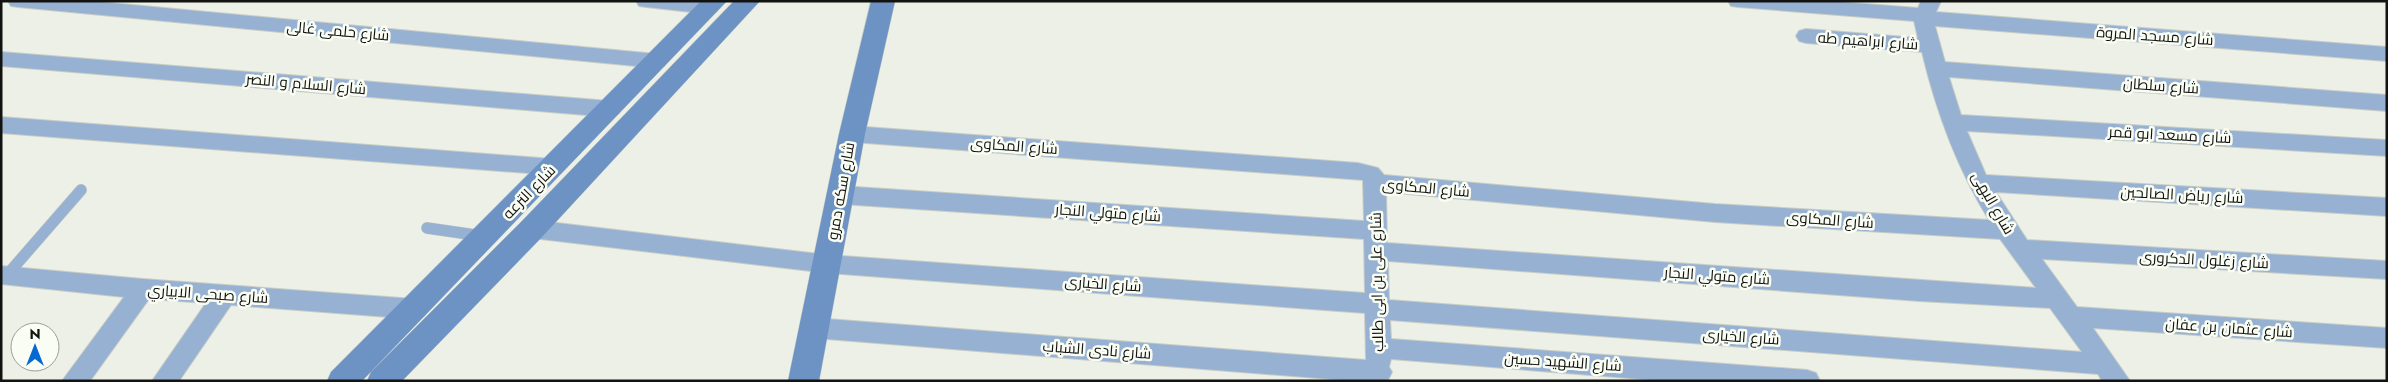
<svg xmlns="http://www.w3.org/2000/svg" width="2388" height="382" font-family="Jost,Cairo,sans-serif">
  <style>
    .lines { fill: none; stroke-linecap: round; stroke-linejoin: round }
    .lane-casing { stroke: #c9cdc5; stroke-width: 12 }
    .street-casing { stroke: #c9cdc5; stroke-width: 2 }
    .secondary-casing { stroke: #c9cdc5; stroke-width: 1 }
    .lane { stroke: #97b1d3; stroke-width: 11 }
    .street { fill: #97b1d3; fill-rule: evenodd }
    .secondary { fill: #6d92c4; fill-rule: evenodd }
    .labels { text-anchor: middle; stroke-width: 5; stroke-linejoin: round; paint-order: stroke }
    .street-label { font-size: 15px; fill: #121310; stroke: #fafdf4 }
  </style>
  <rect width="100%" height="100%" fill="#ecf0e7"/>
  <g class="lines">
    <!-- lane casing -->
    <g class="lane-casing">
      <path id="lane" d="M427,228L482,236
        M7,275L81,190"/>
    </g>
    <!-- street casing -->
    <g class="street-casing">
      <path id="street" d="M8,1H90L657,54L664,56L667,61L664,66L657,68L18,7L11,6Z
        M636,1H712L716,2L719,7L716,12L709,14L646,7L639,6Z
        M1728,1H1828L1918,8L1921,1H1941L1936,12L2387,47V61L1935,26L1945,62L2387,95V111L1949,77L1961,115L2387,140V156L1967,131L1986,175L2387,198V216L1996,192L2027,240L2387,261V279L2042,259L2077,307L2387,328V348L2093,328L2130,381H2102L2098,374L1390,320L1391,339L1807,370L1816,373L1820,381H1666L1391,359L1389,367L1392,372L1388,380L1355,381L814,338L805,335L802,328L805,321L814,318L1366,360L1365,313L828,273L532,238L524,235L520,229L524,223L532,220L828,255L1365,293L1364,239L841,204L833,201L830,195L833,189L841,186L1364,221L1363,180L852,142L844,140L841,134L844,128L852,126L1358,163L1378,168L1384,175L1715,204L1989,220C1957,168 1936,111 1922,52L1806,43L1799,41L1796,36L1799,31L1806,29L1918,38L1914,21L1738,7L1731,6ZM1386,192L1715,222L2000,239L2036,288L1387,243ZM1388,261L1919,301L2050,308L2082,352L1389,300Z
        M1,52L610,101L618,104L621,109L618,114L610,117L1,66Z
        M1,117L553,159L561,161L564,167L561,173L553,175L1,133Z
        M1,266L143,279L415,299L424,302L427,309L424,316L415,319L231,305L179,381H152L206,303L149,299L90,381H62L124,297L1,284Z"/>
    </g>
    <!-- secondary casing -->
    <g class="secondary-casing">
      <path id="secondary" d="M701,1H727L362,381H327L331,372Z
        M734,1H760L542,237L402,381H367L371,372L522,221Z
        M871,1H895L865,134L819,381H788L839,134Z"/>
    </g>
    <!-- lane -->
    <use href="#lane" class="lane"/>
    <!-- street -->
    <use href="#street" class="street"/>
    <!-- secondary -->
    <use href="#secondary" class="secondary"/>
  </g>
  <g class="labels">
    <!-- street labels -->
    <g class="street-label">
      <text transform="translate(338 31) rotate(5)" y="5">شارع حلمى غالى</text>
      <text transform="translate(2155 36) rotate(4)" y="5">شارع مسجد المروة</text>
      <text transform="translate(1868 41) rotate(4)" y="5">شارع ابراهيم طه</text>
      <text transform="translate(306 84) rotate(5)" y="5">شارع السلام و النصر</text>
      <text transform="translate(2161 86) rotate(4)" y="5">شارع سلطان</text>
      <text transform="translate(2170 135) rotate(3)" y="5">شارع مسعد ابو قمر</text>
      <text transform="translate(1014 146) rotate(4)" y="5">شارع المكاوى</text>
      <text transform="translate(1426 188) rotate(5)" y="5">شارع المكاوى</text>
      <text transform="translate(841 191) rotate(-80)" y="5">شارع سكه دمرو</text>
      <text transform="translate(529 192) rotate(-46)" y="5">شارع الترعه</text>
      <text transform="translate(2182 195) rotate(3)" y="5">شارع رياض الصالحين</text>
      <text transform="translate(1993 203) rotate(60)" y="5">شارع البهى</text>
      <text transform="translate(1108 213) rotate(4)" y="5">شارع متولي النجار</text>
      <text transform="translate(1830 220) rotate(4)" y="5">شارع المكاوى</text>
      <text transform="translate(2204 260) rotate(3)" y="5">شارع زغلول الدكرورى</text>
      <text transform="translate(1717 276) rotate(4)" y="5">شارع متولي النجار</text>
      <text transform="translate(1377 282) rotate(-91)" y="5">شارع على بن ابى طالب</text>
      <text transform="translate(1103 284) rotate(4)" y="5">شارع الخيارى</text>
      <text transform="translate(208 294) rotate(4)" y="5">شارع صبحى الابياري</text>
      <text transform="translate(2229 328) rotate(4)" y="5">شارع عثمان بن عفان</text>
      <text transform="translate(1741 337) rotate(4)" y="5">شارع الخيارى</text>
      <text transform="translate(1097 350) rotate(4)" y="5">شارع نادى الشباب</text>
      <text transform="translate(1563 362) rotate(4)" y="5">شارع الشهيد حسين</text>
    </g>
  </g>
  <!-- border -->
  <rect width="2388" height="382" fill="none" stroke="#121310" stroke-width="5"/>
  <!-- north arrow -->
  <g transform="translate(35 347)"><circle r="24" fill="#fafdf4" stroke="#9d9f99"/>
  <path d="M0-4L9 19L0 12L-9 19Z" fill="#0669d1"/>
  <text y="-8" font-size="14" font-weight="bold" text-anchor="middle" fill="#121310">N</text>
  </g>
</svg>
